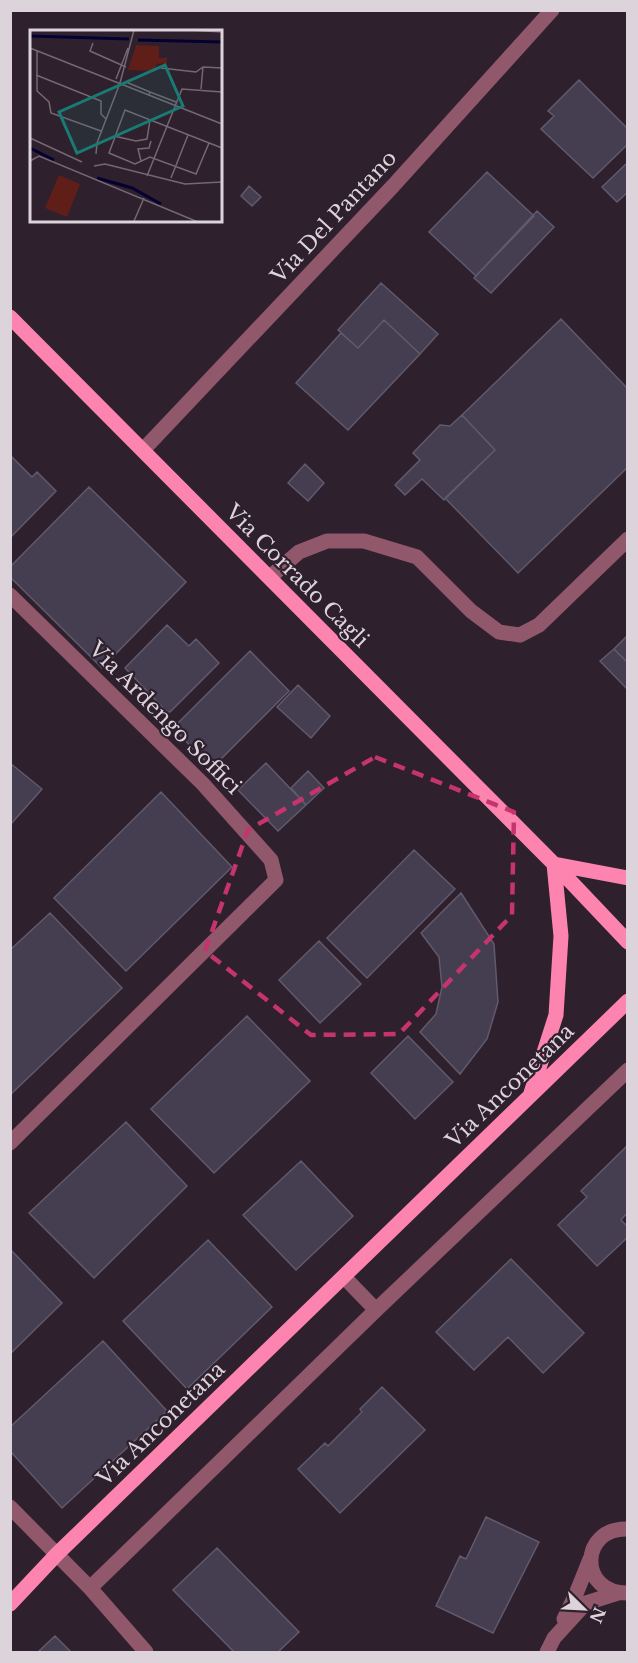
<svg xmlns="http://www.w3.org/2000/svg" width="638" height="1663" font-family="'Libre Baskerville',serif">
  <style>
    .building { fill: #453e50; stroke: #615a6c; stroke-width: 1.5 }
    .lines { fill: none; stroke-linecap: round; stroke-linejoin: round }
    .minor { stroke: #91576a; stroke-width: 15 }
    .major { stroke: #fd84af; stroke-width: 15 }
    .marked { fill: none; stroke: #c6346e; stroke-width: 4.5; stroke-dasharray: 12 8; stroke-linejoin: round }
    .labels { text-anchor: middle; stroke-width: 4.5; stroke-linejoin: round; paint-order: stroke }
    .street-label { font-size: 21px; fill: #ddd3db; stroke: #2e202d }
    .inset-river { fill: none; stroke: #050032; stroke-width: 3 }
    .inset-road { fill: none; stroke: #746873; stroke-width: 1.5 }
    .view { fill: #197b73; fill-opacity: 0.15; stroke: #197b73; stroke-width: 3 }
    .inset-edge { fill: none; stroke: #ddd3db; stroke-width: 3 }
  </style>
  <rect width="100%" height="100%" fill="#2e202d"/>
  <!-- building -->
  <path class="building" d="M579,80L628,129V144L593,178L541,129L554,116L548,111Z
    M626,164L628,166V192L617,202L602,187Z
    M487,172L534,216L476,276L429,232Z
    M249,186L261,197L252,206L241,196Z
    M537,211L554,227L491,293L474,278Z
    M381,283L438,334L420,354L384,320L358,348L338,330Z
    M561,319L628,389V467L518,573L445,498L495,450L462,415Z
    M384,320L420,354L348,430L296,383L341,333L358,348Z
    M462,415L495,450L444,500L422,479L405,495L395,485L420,460L413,453L440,425L450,426Z
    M10,455L32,477L37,472L56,491L10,538Z
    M305,464L324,483L308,501L288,483Z
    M89,487L186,582L102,668L10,577V567Z
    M167,625L189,646L196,639L219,663L170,712H167L125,668Z
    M628,635V663L614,649Z
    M614,649L628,663V690L600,661Z
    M250,651L289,691L212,768L173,728Z
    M298,685L330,716L311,738L277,707Z
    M10,763L42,789L10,825Z
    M266,763L306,805L278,831L238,790Z
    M308,771L324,788L306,805L291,788Z
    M161,792L232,867L126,971L54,898Z
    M414,850L455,889L367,978L327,938Z
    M461,893L494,944L498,1002L487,1039L460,1074L420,1032L436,1014L442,987L439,957L421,933Z
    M50,913L122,988L10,1095V950Z
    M319,941L361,984L320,1023L279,980Z
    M247,1016L310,1081L214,1173L151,1109Z
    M408,1036L453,1082L415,1119L371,1073Z
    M126,1122L187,1186L94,1278L29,1213Z
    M628,1145V1212L621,1220L628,1227V1237L597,1266L558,1225L587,1197L581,1191Z
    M301,1161L353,1216L296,1270L243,1215Z
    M208,1240L272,1307L187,1389L123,1321Z
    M10,1249L62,1303L10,1354Z
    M511,1259L584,1333L543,1373L508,1337L474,1370L436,1332Z
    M103,1341L167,1411L62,1508L10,1451V1427Z
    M382,1387L425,1430L340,1513L298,1469L325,1443L328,1446L362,1412L360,1409Z
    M486,1517L539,1542L493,1633L436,1606L460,1556L466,1559Z
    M217,1548L299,1632L278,1652H234L173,1590Z
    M55,1636L71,1652H38Z"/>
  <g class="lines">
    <!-- minor -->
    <path class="minor" d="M144,449L393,186L552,10
      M270,577L299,552L327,541H364L417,557L471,611L499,632L520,635L539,625L628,539
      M10,595L203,784L271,860L276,880L10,1143
      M376,1310L628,1070
      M10,1507L90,1588L146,1652
      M628,1529C579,1527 578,1594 628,1593
      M90,1588L376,1310L344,1277
      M564,1619L576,1594L590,1559
      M547,1652L554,1638L586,1603L618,1593"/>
    <!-- major -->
    <path class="major" d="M10,317L554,864L628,942
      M554,864L628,878
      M531,1093L556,1015L561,936L554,864
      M10,1604L57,1554L628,1001"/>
  </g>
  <!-- marked area -->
  <path class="marked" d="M375,757L514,812L512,915L399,1034L311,1035L205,951L248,830Z"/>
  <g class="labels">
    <!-- street labels -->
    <g class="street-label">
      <text transform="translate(334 217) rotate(-47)" y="7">Via Del Pantano</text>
      <text transform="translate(297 576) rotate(45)" y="7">Via Corrado Cagli</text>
      <text transform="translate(165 718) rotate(45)" y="7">Via Ardengo Soffici</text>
      <text transform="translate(510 1086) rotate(-44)" y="7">Via Anconetana</text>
      <text transform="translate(161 1424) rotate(-44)" y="7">Via Anconetana</text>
    </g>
  </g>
  <!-- overview -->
  <g transform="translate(30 30)">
    <rect width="192" height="192" fill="#2e202d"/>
    <path d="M106,15L129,16V28H137V33L127,34L124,41L98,40ZM29,145L50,154L37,187L15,178Z" fill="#601e19"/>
    <path class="inset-river" d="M0,6L99,9M108,10L192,12M0,118L24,130M67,148L102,158L131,174"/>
    <path class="inset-road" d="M160,0L192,2M63,13L60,21L96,37M0,18L192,94M7,20V61L19,72L21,83L71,101M131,38L166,42L173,37L192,38M6,45L71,71V84L76,89M86,49L98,18M96,52L120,62M90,53L104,0M171,59L173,37M119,65L120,62L146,72M84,106L106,111L117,109L120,90M0,108L52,132M179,113L166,144L120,127L105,134L79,123L95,80L192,118M66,124L67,113L90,53M0,131L9,126L168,192M111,131L108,119L119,118L121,111M64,136L75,134L155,154L192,152M117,146L152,59L192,62M141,148L158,105M104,191L114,168"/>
    <path class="view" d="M135,35L153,76L47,123L29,82Z"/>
    <rect width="192" height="192" class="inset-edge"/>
  </g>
  <!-- border -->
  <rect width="638" height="1663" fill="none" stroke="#ddd3db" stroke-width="24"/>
  <!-- north arrow -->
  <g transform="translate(584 1609) rotate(114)" stroke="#2e202d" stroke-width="4.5" paint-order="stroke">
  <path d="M0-4.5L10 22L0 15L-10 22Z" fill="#ddd3db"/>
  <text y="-9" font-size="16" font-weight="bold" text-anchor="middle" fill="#ddd3db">N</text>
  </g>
</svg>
